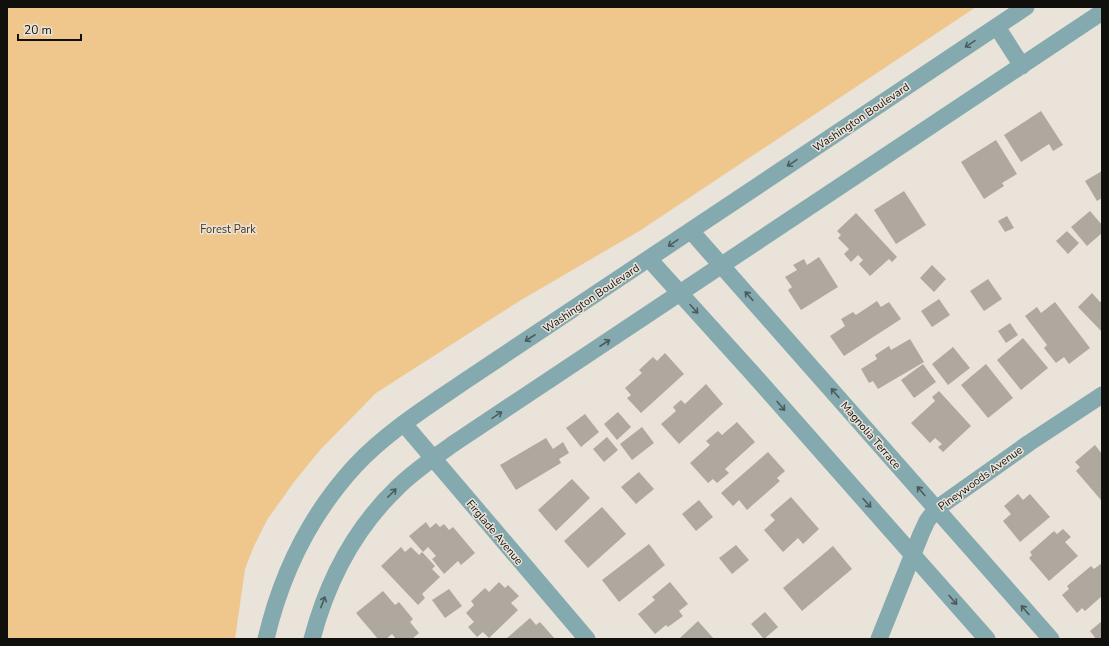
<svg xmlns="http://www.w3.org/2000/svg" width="1109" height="646" font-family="'Nunito Sans',sans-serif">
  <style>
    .green { fill: #efc68c }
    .building { fill: #afa89f }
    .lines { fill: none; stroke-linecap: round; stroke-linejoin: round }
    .street { stroke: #84aaaf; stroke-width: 17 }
    .oneway { stroke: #4a5c5d }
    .labels { text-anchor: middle; stroke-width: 3; stroke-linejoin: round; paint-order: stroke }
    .street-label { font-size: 11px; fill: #110f0b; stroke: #eae3d9 }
    .park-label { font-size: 11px; fill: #443115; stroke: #eae3d9 }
  </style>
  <rect width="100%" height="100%" fill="#eae3d9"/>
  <!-- green -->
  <path class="green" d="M7,7H976L641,230L521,300L376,393L320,450L294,482L267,520L254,546L245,569L235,639H7Z"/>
  <!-- building -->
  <path class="building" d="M1041,111L1063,145L1053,151L1049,144L1021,162L1004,135Z
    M996,140L1017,174L1002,183L1004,186L984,199L961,162Z
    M1102,171V198L1097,201L1085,181Z
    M904,191L926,225L896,244L874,210Z
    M1090,211L1102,225V233L1087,246L1071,227Z
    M856,213L897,257L892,262L889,259L870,276L859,264L863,260L858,255L851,262L844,254L849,249L838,238L841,235L837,231Z
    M1007,216L1014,228L1005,232L998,221Z
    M1067,231L1079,243L1068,254L1056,241Z
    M819,257L838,287L801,310L788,290L792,287L785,277L797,270L793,265L804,259L807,265Z
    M932,265L946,279L934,292L920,278Z
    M988,279L1002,299L984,311L970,291Z
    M1092,293L1100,302L1102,301V332L1078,307Z
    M939,299L950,315L932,327L921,311Z
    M877,301L881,307L889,302L901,319L844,356L830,336L845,326L841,319L853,312L856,315Z
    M1055,302L1090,348L1069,364L1064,357L1056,363L1044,348L1047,345L1025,316L1037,307L1041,313Z
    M1010,323L1018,335L1006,343L998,331Z
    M1023,338L1048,368L1021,390L997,360Z
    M910,339L924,362L878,389L873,381L869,383L861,369L877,359L875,355L889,346L891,350Z
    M953,347L970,368L948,385L932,364Z
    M665,353L684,374L641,413L627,398L631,395L625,388L642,373L639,370L653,357L657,361Z
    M923,364L936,382L914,398L901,380Z
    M986,364L1013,398L988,418L961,385Z
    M706,384L723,404L679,444L661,424L676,411L673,407L681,400L685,404Z
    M939,391L971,426L943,452L938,447L942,444L935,438L930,443L911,423L935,401L932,397Z
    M618,412L631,427L617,440L604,424Z
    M585,414L599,432L581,447L566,428Z
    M737,422L755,442L725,469L729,473L717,483L713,479L708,483L690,463L710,445L706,441L718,431L722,435Z
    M642,427L654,443L632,460L620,444Z
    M607,437L618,450L604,462L593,449Z
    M546,438L553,449L563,442L569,453L559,459L561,463L516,490L500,465Z
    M1095,445L1102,454L1101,500L1076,471L1080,467L1075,462Z
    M768,452L785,471L777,478L780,481L747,510L739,500L733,506L721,493Z
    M639,472L654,489L636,504L621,487Z
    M572,479L590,498L556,531L538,510Z
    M1018,494L1023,500L1030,494L1050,517L1020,542L1003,521L1011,514L1004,506Z
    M791,497L819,529L803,544L798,538L783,552L764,530L775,520L770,515Z
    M699,500L713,517L696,531L682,514Z
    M602,507L626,534L588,568L564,541Z
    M426,522L430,528L436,523L440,527L444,524L449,530L453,527L475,553L461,565L458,561L444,574L432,559L436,556L428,547L423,552L409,536Z
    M1063,529L1071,537L1065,542L1078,556L1049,581L1029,558L1032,555L1030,552L1054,531L1057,534Z
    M649,544L665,565L619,602L602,580Z
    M736,545L749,560L732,574L719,558Z
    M833,546L852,569L802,611L783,588Z
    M401,547L405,552L411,547L419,555L422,552L435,566L432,569L440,577L422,594L425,598L418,605L381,566Z
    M1102,563V596L1085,611L1082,608L1077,613L1062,595L1069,589L1067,586L1091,566L1094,569Z
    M499,582L505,588L508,585L519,596L511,603L518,610L489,638L483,632L477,637L468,627L474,622L466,613L474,605L471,601L485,588L489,592Z
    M670,582L688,604L679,611L683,616L668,627L666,625L655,634L638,614L655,600L652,597Z
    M449,589L462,606L445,618L432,600Z
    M383,591L395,605L399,602L413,619L410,622L419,633L412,639H396L392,634L386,639H378L356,613Z
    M765,612L778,627L764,639L751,624Z
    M530,618L536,625L540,622L555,639H506Z
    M698,621L714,639H679Z
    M1102,621V639H1096L1090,631Z"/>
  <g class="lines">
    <!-- street -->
    <path class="street" d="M997,27L1022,66
      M691,231L1051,639
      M649,259L753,374L987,639
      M404,424L587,639
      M266,639C281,575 310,515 355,466C387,432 427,407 465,381L1026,7
      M312,639C327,582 355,528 398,487C414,471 434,458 453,444L1102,12
      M879,639L921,534L927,521L936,509L1029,443L1102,395"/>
  </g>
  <!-- one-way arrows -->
  <defs><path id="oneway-shaft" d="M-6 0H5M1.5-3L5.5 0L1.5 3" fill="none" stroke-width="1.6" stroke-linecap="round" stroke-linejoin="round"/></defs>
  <g class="oneway">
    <use href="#oneway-shaft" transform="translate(970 44) rotate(146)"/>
    <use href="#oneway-shaft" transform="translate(792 163) rotate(146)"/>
    <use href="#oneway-shaft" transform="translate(673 243) rotate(146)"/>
    <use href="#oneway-shaft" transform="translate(749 296) rotate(-132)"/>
    <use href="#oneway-shaft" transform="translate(694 309) rotate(48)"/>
    <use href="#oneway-shaft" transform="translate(530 338) rotate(147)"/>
    <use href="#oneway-shaft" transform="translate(605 343) rotate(-33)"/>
    <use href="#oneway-shaft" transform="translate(835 393) rotate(-131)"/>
    <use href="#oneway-shaft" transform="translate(781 406) rotate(49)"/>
    <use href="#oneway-shaft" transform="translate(497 415) rotate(-34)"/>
    <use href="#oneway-shaft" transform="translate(921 491) rotate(-131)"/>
    <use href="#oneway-shaft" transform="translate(392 493) rotate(-45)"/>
    <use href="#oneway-shaft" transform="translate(867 503) rotate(48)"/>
    <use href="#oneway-shaft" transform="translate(953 600) rotate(49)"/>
    <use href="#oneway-shaft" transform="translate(323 602) rotate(-69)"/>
    <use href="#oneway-shaft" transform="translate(1025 610) rotate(-131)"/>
  </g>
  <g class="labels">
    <!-- street labels -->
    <g class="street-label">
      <text transform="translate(861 117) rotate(-34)" y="4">Washington Boulevard</text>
      <text transform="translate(591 298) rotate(-34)" y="4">Washington Boulevard</text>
      <text transform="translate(871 435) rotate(49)" y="4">Magnolia Terrace</text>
      <text transform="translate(980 478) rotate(-36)" y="4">Pineywoods Avenue</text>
      <text transform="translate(495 532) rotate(50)" y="4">Firglade Avenue</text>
    </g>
    <!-- park labels -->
    <g class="park-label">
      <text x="228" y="233">Forest Park</text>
    </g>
  </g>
  <!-- border -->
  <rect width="1109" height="646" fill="none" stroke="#110f0b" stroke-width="16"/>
  <!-- scale -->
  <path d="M18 34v6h63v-6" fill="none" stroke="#110f0b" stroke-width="2"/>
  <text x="24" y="34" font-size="12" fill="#110f0b" stroke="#eae3d9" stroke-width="3" paint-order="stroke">20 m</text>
</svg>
